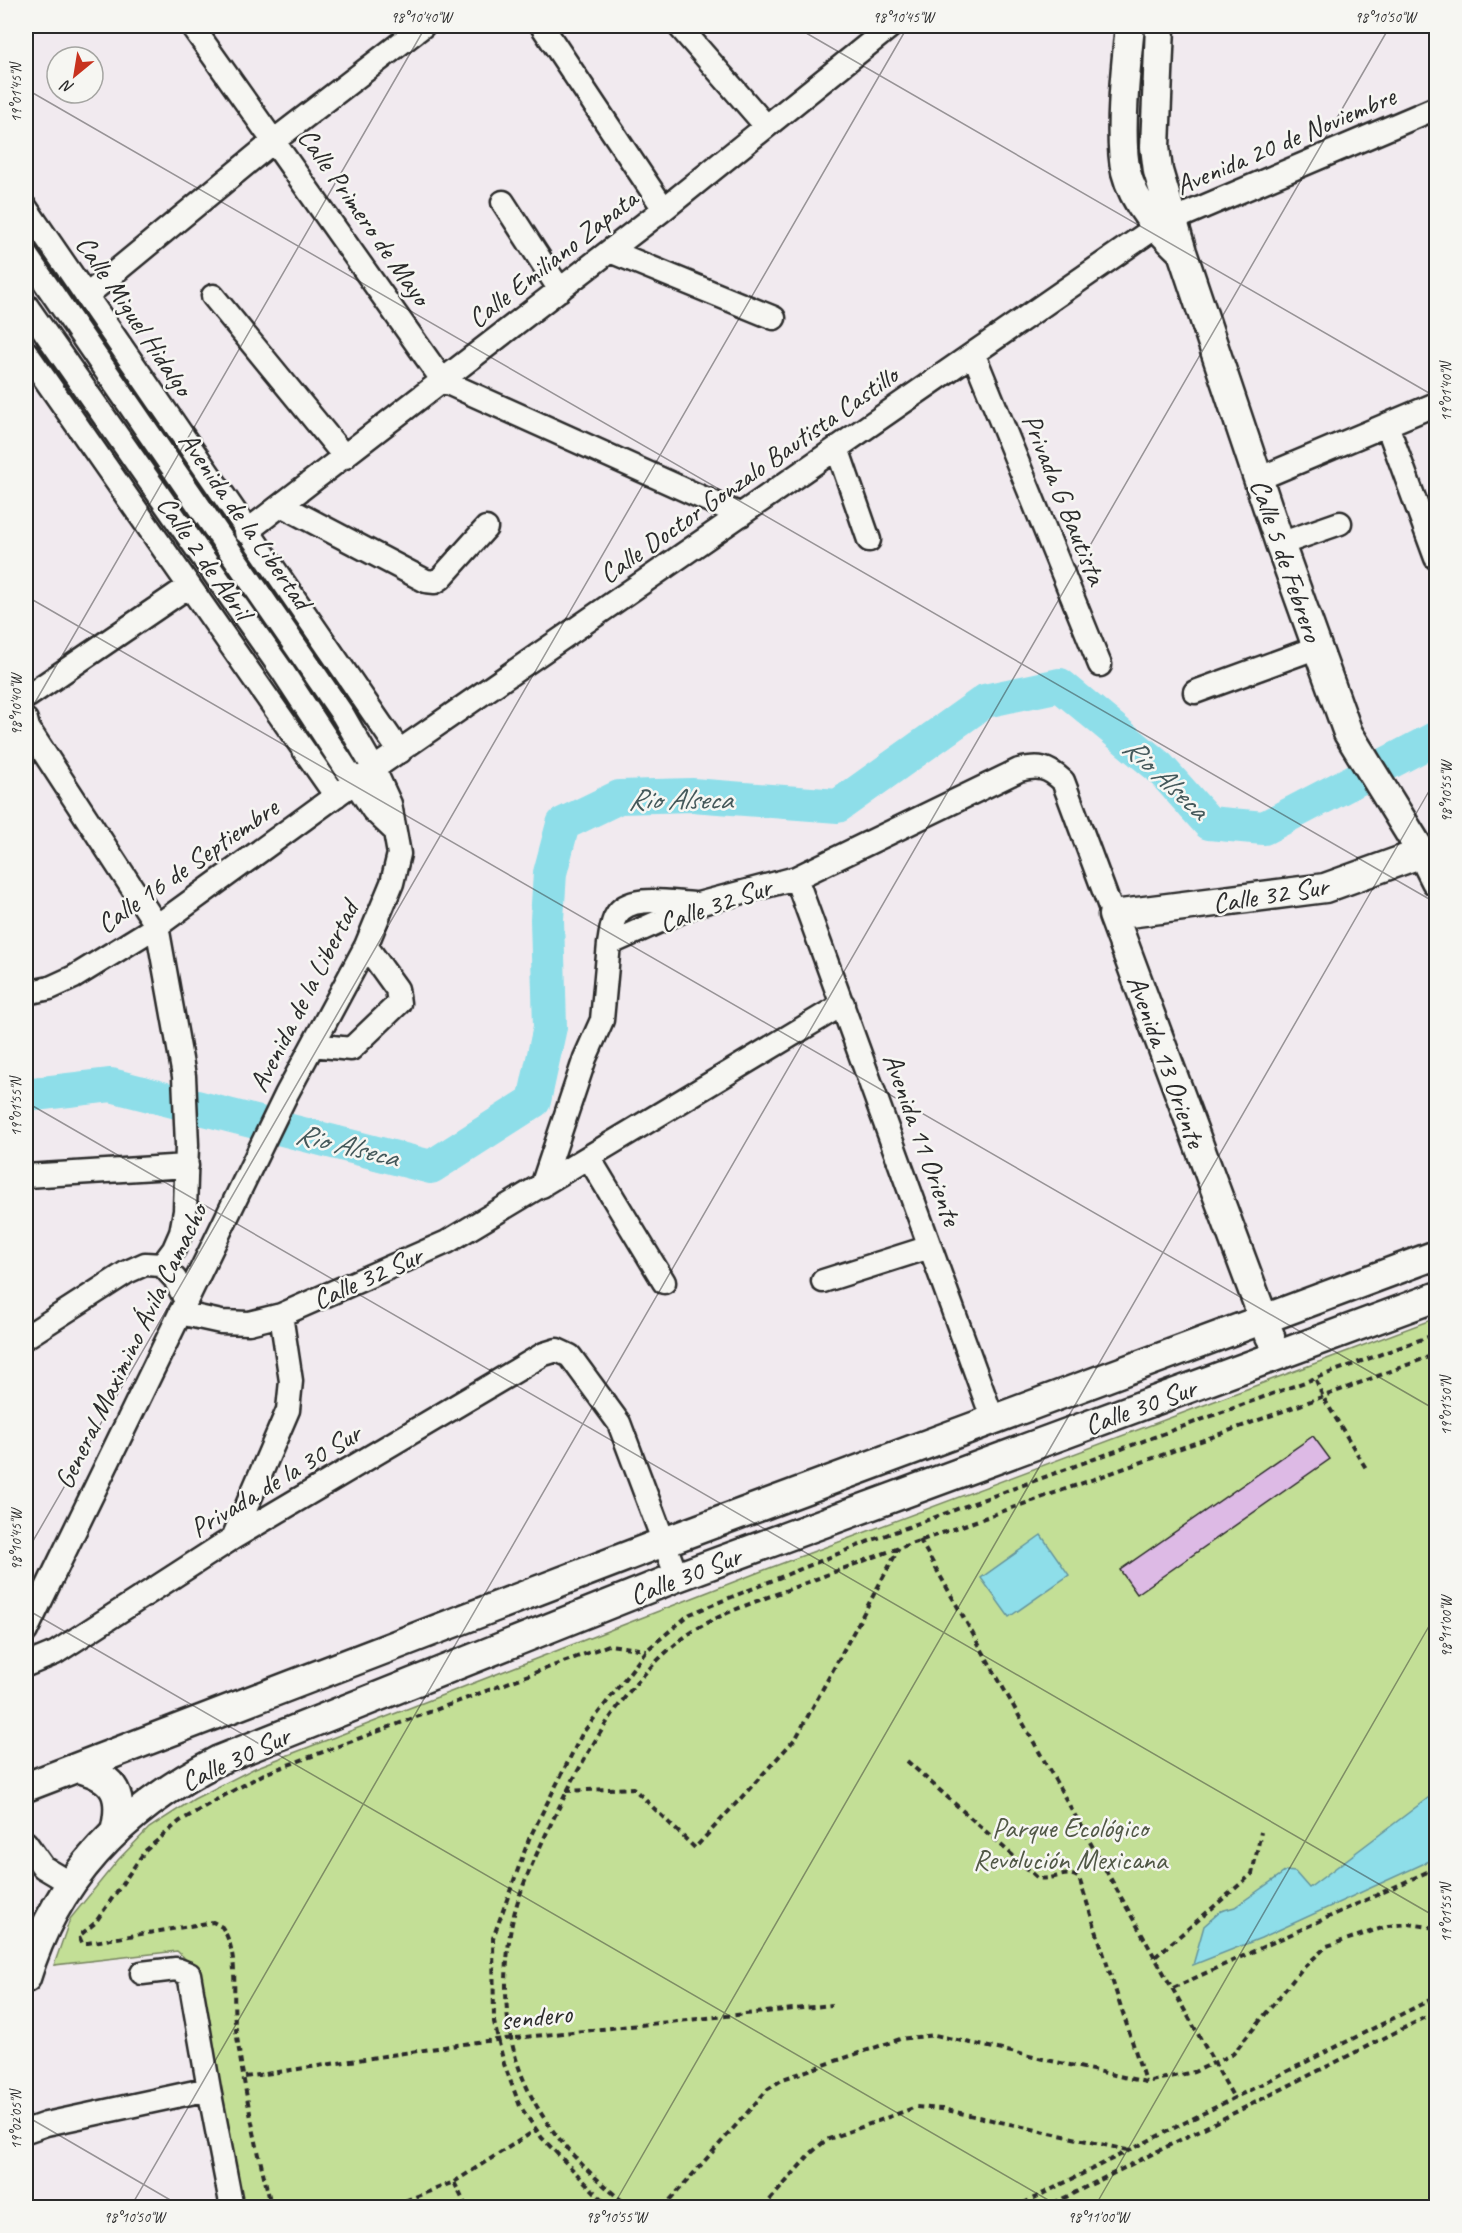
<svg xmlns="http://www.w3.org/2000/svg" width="1462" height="2233" font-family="Caveat,sans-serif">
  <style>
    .green { fill: #c3df96; stroke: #778560; stroke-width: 1.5 }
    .water { fill: #8edee9; stroke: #66969d; stroke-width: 1.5 }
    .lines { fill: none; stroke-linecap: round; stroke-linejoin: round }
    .river { stroke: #8edee9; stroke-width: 34 }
    .building { fill: #ddbae5; stroke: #2b2b2b; stroke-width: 1.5 }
    .minor-casing { stroke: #2b2b2b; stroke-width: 27 }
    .major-casing { stroke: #2b2b2b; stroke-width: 33 }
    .path { stroke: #2b2b2b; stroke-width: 4; stroke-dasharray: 6 4.5; stroke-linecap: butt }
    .minor { stroke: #f6f6f2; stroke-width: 22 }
    .major { stroke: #f6f6f2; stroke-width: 28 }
    .ticks { fill: none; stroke: #2b2b2b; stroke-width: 1.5; stroke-opacity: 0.45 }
    .labels { text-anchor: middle; stroke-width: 5; stroke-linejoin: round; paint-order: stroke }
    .street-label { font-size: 28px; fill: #2b2b2b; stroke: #f6f6f2 }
    .park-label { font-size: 28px; fill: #515846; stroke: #f6f6f2 }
    .water-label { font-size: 30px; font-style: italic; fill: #44585a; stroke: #f6f6f2 }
    .neatline { fill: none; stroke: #2b2b2b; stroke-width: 2 }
    .ticks-label { font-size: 15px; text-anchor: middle; fill: #2b2b2b }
  </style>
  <rect width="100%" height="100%" fill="#f1eaef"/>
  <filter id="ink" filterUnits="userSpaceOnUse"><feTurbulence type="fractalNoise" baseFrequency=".0167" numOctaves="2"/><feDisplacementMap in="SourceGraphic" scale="12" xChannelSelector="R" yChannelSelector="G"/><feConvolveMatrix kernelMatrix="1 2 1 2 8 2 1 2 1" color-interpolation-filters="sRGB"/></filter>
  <g filter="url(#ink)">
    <!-- green -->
    <path class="green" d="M1436,1318V2207H244L197,1970L177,1951L54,1965L70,1919L118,1860L149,1828L194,1799L255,1768L767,1569Z"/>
    <!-- water -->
    <path class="water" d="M1041,1535L1069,1575L1009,1617L981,1578Z
      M1436,1792V1858L1261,1938L1193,1965L1204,1926L1221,1911L1235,1907L1286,1871L1295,1872L1309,1888Z"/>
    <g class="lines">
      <!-- river -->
      <path class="river" d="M26,1095L111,1085L431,1167L534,1101L550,1027L547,919L550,873L563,824L619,797L692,795L838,806L985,701L1060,685L1159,767L1209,823L1264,828L1436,738"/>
    </g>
    <!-- building -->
    <path class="building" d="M1313,1436L1330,1459L1137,1594L1120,1570Z"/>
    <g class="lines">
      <!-- minor casing -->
      <g class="minor-casing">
        <path id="minor" d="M192,26L443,381L741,515
          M542,26L664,209
          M679,26L766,126
          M503,202L560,290
          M26,208L400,752
          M610,251L774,318
          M26,255L343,715L374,769L390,804L399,854L392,883L366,946L286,1095L26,1631
          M86,296L275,140L423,26
          M213,296L345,457
          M26,305L283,672L373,810L394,830
          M26,352L336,796
          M974,355L1100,665
          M1387,425L1436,558
          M837,448L869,540
          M1258,479L1436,404
          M283,506L426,581L435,582L441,578L486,528
          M246,532L664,209L891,26
          M1280,544L1340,523
          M1195,692L1318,647
          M28,696L189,586
          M26,720L28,728L157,926L184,1076L187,1145L185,1211L181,1233L174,1249L162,1265
          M796,878L993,1420
          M609,944C611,935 611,923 616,916C628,893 672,903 694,904
          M26,993L50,988L74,977L157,926L356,781L1156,227L1436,108
          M313,1045L351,1049L399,1003L397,989L366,946
          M589,1158L664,1282
          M26,1176L187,1166
          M542,1186L585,1058L602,1020L609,944L698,904L796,878L1019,770C1039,765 1048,767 1063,781L1113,915
          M823,1281L930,1247
          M180,1313L221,1322L249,1323L281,1315L447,1242L843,1004
          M26,1337L127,1272L145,1264L162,1265L175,1279L186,1301
          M233,1538L288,1410L291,1381L281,1315
          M26,1665L55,1653L233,1538L544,1354L557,1350L570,1356L619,1423L677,1577
          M26,1843L43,1867L70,1883
          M142,1973L176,1969L189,1974L209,2089
          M26,2131L46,2124L209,2089L232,2208"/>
      </g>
      <!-- major casing -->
      <g class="major-casing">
        <path id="major" d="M1130,26C1126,64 1118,137 1126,172C1134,204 1158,229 1181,251
          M1160,26L1155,147L1158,171L1182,252L1280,544L1348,733L1422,853L1436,881
          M1270,1336L1113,915L1325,888L1422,853
          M79,1768C116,1778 124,1795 115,1832
          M26,1787L664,1542L1436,1255
          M26,1978C56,1877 127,1807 219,1760L677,1577L1436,1297"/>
      </g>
      <!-- path -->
      <path class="path" d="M1316,1380L1323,1397L1367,1470
        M920,1540L1234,2098
        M907,1761L1038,1878C1053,1881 1067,1869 1079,1878L1145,2081
        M566,1791L633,1788L695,1848L796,1738L899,1548
        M1155,1957L1252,1874L1261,1832
        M1173,1988L1436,1868
        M245,2077L477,2042L832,2005
        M454,2182L536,2130
        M272,2208C256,2147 243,2084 235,2022C232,1991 240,1955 222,1927L213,1922L88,1943H82L79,1936L95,1923L145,1851L180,1821L216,1800L264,1774L609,1645L646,1650
        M386,2208L454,2182L467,2208
        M610,2208L542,2138L520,2106L504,2064L494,2022L493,1938L529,1839L582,1734L647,1650L690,1614L867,1542L1436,1334
        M631,2208C535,2132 492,2058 510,1934C516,1896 532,1864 548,1830C580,1763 618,1691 677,1643C708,1617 752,1603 790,1589C834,1572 878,1555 922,1540C1094,1479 1266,1419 1436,1354
        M663,2208L768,2089L783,2079L900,2039L935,2035L1146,2082L1194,2072L1233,2054L1302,1969L1327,1946L1388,1926L1409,1924L1436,1928
        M763,2208L810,2154L826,2140L916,2107L942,2109L1127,2150
        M1014,2208L1436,1997
        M1044,2208L1436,2012"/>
      <!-- minor -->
      <use href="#minor" class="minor"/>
      <!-- major -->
      <use href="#major" class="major"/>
    </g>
  </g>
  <!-- ticks -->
  <path class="ticks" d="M794,26L1436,397M26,89L1436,903M26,596L1436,1410M26,718L426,26M26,1102L1436,1917M26,1553L908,26M26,1609L1062,2208M26,2116L184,2208M130,2208L1390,26M612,2208L1436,779M1094,2208L1436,1614"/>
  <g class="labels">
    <!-- street labels -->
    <g class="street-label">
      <text transform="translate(1285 140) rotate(-23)" y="10">Avenida 20 de Noviembre</text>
      <text transform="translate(365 216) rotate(55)" y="10">Calle Primero de Mayo</text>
      <text transform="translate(552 258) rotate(-38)" y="10">Calle Emiliano Zapata</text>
      <text transform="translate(135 315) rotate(56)" y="10">Calle Miguel Hidalgo</text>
      <text transform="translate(748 474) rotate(-35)" y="10">Calle Doctor Gonzalo Bautista Castillo</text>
      <text transform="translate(1065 499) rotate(68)" y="10">Privada G Bautista</text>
      <text transform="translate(246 520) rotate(55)" y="10">Avenida de la Libertad</text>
      <text transform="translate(205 557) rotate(55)" y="10">Calle 2 de Abril</text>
      <text transform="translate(1287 560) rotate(71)" y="10">Calle 5 de Febrero</text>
      <text transform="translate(187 865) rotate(-35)" y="10">Calle 16 de Septiembre</text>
      <text transform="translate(1270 894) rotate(-9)" y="10">Calle 32 Sur</text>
      <text transform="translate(715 904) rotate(-19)" y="10">Calle 32 Sur</text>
      <text transform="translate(303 996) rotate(-63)" y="10">Avenida de la Libertad</text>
      <text transform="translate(1167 1061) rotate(70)" y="10">Avenida 13 Oriente</text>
      <text transform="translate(923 1139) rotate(70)" y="10">Avenida 11 Oriente</text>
      <text transform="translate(367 1277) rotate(-24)" y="10">Calle 32 Sur</text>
      <text transform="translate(130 1346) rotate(-64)" y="10">General Maximino Ávila Camacho</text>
      <text transform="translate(1140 1406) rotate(-20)" y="10">Calle 30 Sur</text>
      <text transform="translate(275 1480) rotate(-31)" y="10">Privada de la 30 Sur</text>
      <text transform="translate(685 1575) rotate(-21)" y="10">Calle 30 Sur</text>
      <text transform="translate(235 1758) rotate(-25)" y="10">Calle 30 Sur</text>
      <text transform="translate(536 2016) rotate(-6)" y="10">sendero</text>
    </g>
    <!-- park labels -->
    <g class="park-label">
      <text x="1070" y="1837">Parque Ecológico<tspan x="1070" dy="32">Revolución Mexicana</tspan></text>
    </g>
    <!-- water labels -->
    <g class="water-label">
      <text transform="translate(1166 778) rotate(43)" y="10">Rio Alseca</text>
      <text x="680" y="809">Rio Alseca</text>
      <text transform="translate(347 1145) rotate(14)" y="10">Rio Alseca</text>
    </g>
  </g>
  <!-- margin -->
  <rect width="1462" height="2233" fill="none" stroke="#f6f6f2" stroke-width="66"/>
  <!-- north arrow -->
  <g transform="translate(75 75) rotate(210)"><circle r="28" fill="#f6f6f2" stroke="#a5a5a2" stroke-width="1.5"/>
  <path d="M0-4.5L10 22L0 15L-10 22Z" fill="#c8321e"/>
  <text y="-9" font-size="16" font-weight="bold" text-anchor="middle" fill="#2b2b2b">N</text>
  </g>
  <rect x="33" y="33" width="1396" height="2167" class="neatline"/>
  <g class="ticks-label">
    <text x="421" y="22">98°10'40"W</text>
    <text x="903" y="22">98°10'45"W</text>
    <text x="1385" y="22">98°10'50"W</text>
    <text transform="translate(16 93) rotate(-90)" y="5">19°01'45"N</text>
    <text transform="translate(1446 392) rotate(-90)" y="5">19°01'40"N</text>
    <text transform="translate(16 705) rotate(-90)" y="5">98°10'40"W</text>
    <text transform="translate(1446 792) rotate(-90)" y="5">98°10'55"W</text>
    <text transform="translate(16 1107) rotate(-90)" y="5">19°01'55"N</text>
    <text transform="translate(1446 1406) rotate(-90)" y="5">19°01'50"N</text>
    <text transform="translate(16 1540) rotate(-90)" y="5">98°10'45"W</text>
    <text transform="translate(1446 1627) rotate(-90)" y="5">98°11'00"W</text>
    <text transform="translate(1446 1913) rotate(-90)" y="5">19°01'55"N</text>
    <text transform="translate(16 2120) rotate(-90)" y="5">19°02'05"N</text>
    <text x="134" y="2222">98°10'50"W</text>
    <text x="616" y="2222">98°10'55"W</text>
    <text x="1098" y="2222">98°11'00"W</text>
  </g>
</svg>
